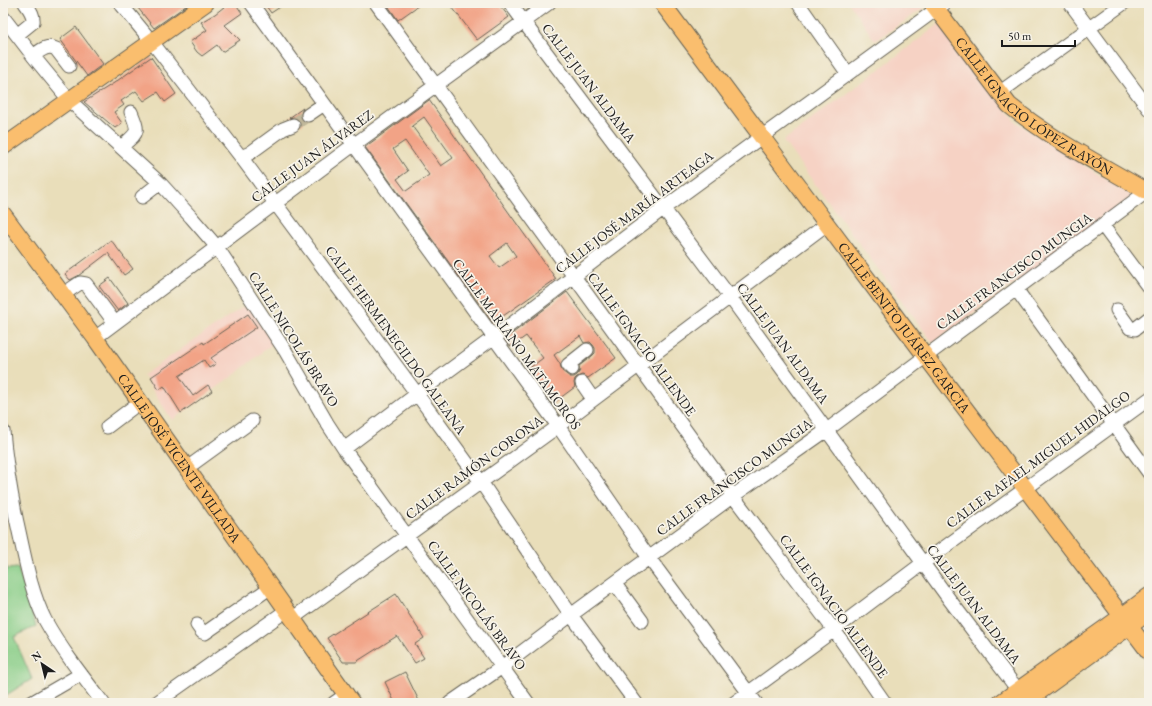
<svg xmlns="http://www.w3.org/2000/svg" width="1152" height="706" font-family="'EB Garamond',serif">
  <style>
    .built { fill: #f6d2c4 }
    .green { fill: #88cd87; stroke: #527452 }
    .building { fill: #f2a386; fill-rule: evenodd }
    .lines { fill: none; stroke-linecap: round; stroke-linejoin: round }
    .minor-tunnel { stroke: #c0b79a; stroke-width: 13; stroke-dasharray: 13 6; stroke-linecap: butt }
    .minor-casing { stroke: #646053; stroke-width: 15 }
    .major-casing { stroke: #646053; stroke-width: 18 }
    .minor { stroke: #fff; stroke-width: 13 }
    .major { stroke: #fabe6e; stroke-width: 16 }
    .labels { text-anchor: middle; stroke-width: 3.5; stroke-linejoin: round; paint-order: stroke }
    .street-label { font-size: 14px; fill: #1c1c1c; stroke: #f7f3e8 }
  </style>
  <rect width="100%" height="100%" fill="#f7f3e8"/>
  <filter id="ink" filterUnits="userSpaceOnUse"><feTurbulence type="fractalNoise" baseFrequency=".025" numOctaves="2"/><feDisplacementMap in="SourceGraphic" scale="8" xChannelSelector="R" yChannelSelector="G"/><feConvolveMatrix kernelMatrix="1 2 1 2 8 2 1 2 1" color-interpolation-filters="sRGB"/></filter>
  <filter id="wash" filterUnits="userSpaceOnUse"><feTurbulence type="fractalNoise" baseFrequency=".012" numOctaves="4" result="noise"/><feDisplacementMap in="SourceGraphic" scale="16" xChannelSelector="R" yChannelSelector="G"/><feGaussianBlur stdDeviation="0.9" result="paint"/><feColorMatrix in="noise" values="0 0 0 0 0 0 0 0 0 0 0 0 0 0 0 0 0 1.4 0 .05"/><feComposite in="paint" operator="in"/></filter>
  <g filter="url(#wash)">
    <rect width="100%" height="100%" fill="#e9deba"/>
    <!-- built -->
    <path class="built" d="M849,3H926L928,5L875,41Z
      M942,22L1016,122L1134,197L933,343L783,141Z
      M250,302L277,340L229,379L172,420L143,375Z"/>
    <!-- green -->
    <path class="green" d="M3,556L7,569L18,568L36,626L14,637L32,679L3,697Z"/>
    <g id="blocks">
      <!-- building -->
      <path class="building" d="M134,3H190L154,28Z
        M229,3H235L242,13L225,25L240,40L222,52L217,45L202,56L197,52L190,42L207,30L201,22L215,14Z
        M264,3H286L271,13Z
        M386,3H422L398,20Z
        M449,3H498L509,17L477,40Z
        M76,27L103,64L87,76L60,39Z
        M151,57L176,94L165,102L158,92L144,101L136,91L121,101L124,105L114,112L122,123L115,128L84,102L114,83Z
        M429,100L556,279L493,323L365,147ZM424,117L453,158L441,166L412,126ZM405,141L429,175L406,191L397,179L408,171L393,149ZM507,243L516,256L499,268L490,256Z
        M303,108L300,116L302,120L304,122L301,125L300,122L298,119L294,117L289,118Z
        M111,240L133,269L124,275L108,253L78,276L70,280L65,274Z
        M110,278L128,303L118,311L99,286Z
        M567,292L616,358L588,378L585,376L582,375L577,377L575,379L574,383L575,387L552,404L527,370L543,358L526,336L511,347L505,339ZM580,336L584,343L590,342L593,345L595,348V353L592,356L579,366L580,371L577,375L574,377H570L562,371L560,364L554,355Z
        M248,314L257,327L211,358L216,364L209,368L204,360L179,376L193,396L208,385L212,391L181,413L164,386L159,390L151,377L203,342L204,344Z
        M396,594L424,638L415,644L424,658L415,663L397,636L356,662H343L327,638Z
        M405,672L420,703H395L385,682Z"/>
    </g>
  </g>
  <g filter="url(#ink)">
    <use href="#blocks" fill-opacity="0" stroke="#646053" stroke-width="1"/>
    <g class="lines">
      <!-- minor-tunnel -->
      <path class="minor-tunnel" d="M293,125L308,115"/>
      <!-- minor casing -->
      <g class="minor-casing">
        <path id="minor" d="M120,3L152,42L241,157L417,394L481,482L571,615L636,703
          M251,3L558,426L649,558L756,703
          M376,3L733,496L834,630L885,703
          M510,3L545,51L730,297L949,599L1024,698
          M798,3L848,74
          M1070,3L1149,109
          M3,17L33,56L70,101L160,183L191,217L217,247L286,352L327,423L344,449L528,703
          M17,35L33,22C34,14 29,9 25,3
          M33,56C40,51 47,44 56,49L69,66
          M999,93L1124,3
          M308,115L324,104
          M121,147C138,132 140,134 131,112
          M241,157L250,153L283,129L293,125
          M142,197L160,183
          M1103,226L1149,288
          M1016,289L1149,473
          M62,295L80,283L86,284L115,323
          M1117,310L1130,328L1135,329L1149,318
          M95,338L348,149L549,3
          M572,369L568,365L587,350
          M582,383L593,399
          M107,427L140,402
          M3,431C6,466 12,501 20,536C26,564 32,594 45,620C61,649 83,677 103,703
          M344,449L417,394L493,338L664,208L945,3
          M187,468L252,421
          M615,584L642,621
          M293,618L553,430L827,224
          M197,625L202,632L205,633L271,587
          M31,703L81,674
          M156,703L287,610
          M334,703L347,694
          M450,703L502,667L571,615L733,496L827,430L1149,190
          M734,703L834,630L923,563L1149,399"/>
      </g>
      <!-- major casing -->
      <g class="major-casing">
        <g id="major">
          <path id="s1" d="M662,3L899,321L1149,652"/>
          <path id="s2" d="M932,3L1009,105C1052,140 1102,165 1149,193"/>
          <path d="M3,147L206,3"/>
          <path id="s3" d="M3,214L95,338L352,703"/>
          <path d="M1000,703L1122,616L1149,596"/>
          <path d="M1024,703L1149,612"/>
        </g>
      </g>
      <!-- minor -->
      <use href="#minor" class="minor"/>
      <!-- major -->
      <use href="#major" class="major"/>
    </g>
  </g>
  <g class="labels">
    <!-- street labels -->
    <g class="street-label">
      <text transform="translate(589 83) rotate(53)" y="5">CALLE JUAN ALDAMA</text>
      <text dy="5" stroke="none"><textPath href="#s2" startOffset="147">CALLE IGNACIO LÓPEZ RAYÓN</textPath></text>
      <text transform="translate(312 156) rotate(-36)" y="5">CALLE JUAN ÁLVAREZ</text>
      <text transform="translate(634 212) rotate(-37)" y="5">CALLE JOSÉ MARÍA ARTEAGA</text>
      <text transform="translate(1014 271) rotate(-36)" y="5">CALLE FRANCISCO MUNGIA</text>
      <text dy="5" stroke="none"><textPath href="#s1" startOffset="405">CALLE BENITO JUÁREZ GARCIA</textPath></text>
      <text transform="translate(294 339) rotate(58)" y="5">CALLE NICOLÁS BRAVO</text>
      <text transform="translate(396 340) rotate(54)" y="5">CALLE HERMENEGILDO GALEANA</text>
      <text transform="translate(783 343) rotate(54)" y="5">CALLE JUAN ALDAMA</text>
      <text transform="translate(517 344) rotate(54)" y="5">CALLE MARIANO MATAMOROS</text>
      <text transform="translate(642 344) rotate(54)" y="5">CALLE IGNACIO ALLENDE</text>
      <text dy="5" stroke="none"><textPath href="#s3" startOffset="301">CALLE JOSÉ VICENTE VILLADA</textPath></text>
      <text transform="translate(1038 459) rotate(-36)" y="5">CALLE RAFAEL MIGUEL HIDALGO</text>
      <text transform="translate(474 467) rotate(-36)" y="5">CALLE RAMÓN CORONA</text>
      <text transform="translate(734 477) rotate(-36)" y="5">CALLE FRANCISCO MUNGIA</text>
      <text transform="translate(974 604) rotate(53)" y="5">CALLE JUAN ALDAMA</text>
      <text transform="translate(477 605) rotate(54)" y="5">CALLE NICOLÁS BRAVO</text>
      <text transform="translate(834 606) rotate(54)" y="5">CALLE IGNACIO ALLENDE</text>
    </g>
  </g>
  <!-- margin -->
  <rect width="1152" height="706" fill="none" stroke="#f7f3e8" stroke-width="16"/>
  <!-- north arrow -->
  <g transform="translate(42 664) rotate(325)" stroke="#f7f3e8" stroke-width="3" paint-order="stroke">
  <path d="M0-3L7 15L0 10L-7 15Z" fill="#1c1c1c"/>
  <text y="-6" font-size="11" font-weight="bold" text-anchor="middle" fill="#1c1c1c">N</text>
  </g>
  <!-- scale -->
  <path d="M1002 40v6h73v-6" fill="none" stroke="#1c1c1c" stroke-width="2"/>
  <text x="1008" y="40" font-size="12" fill="#1c1c1c" stroke="#f7f3e8" stroke-width="3" paint-order="stroke">50 m</text>
</svg>
